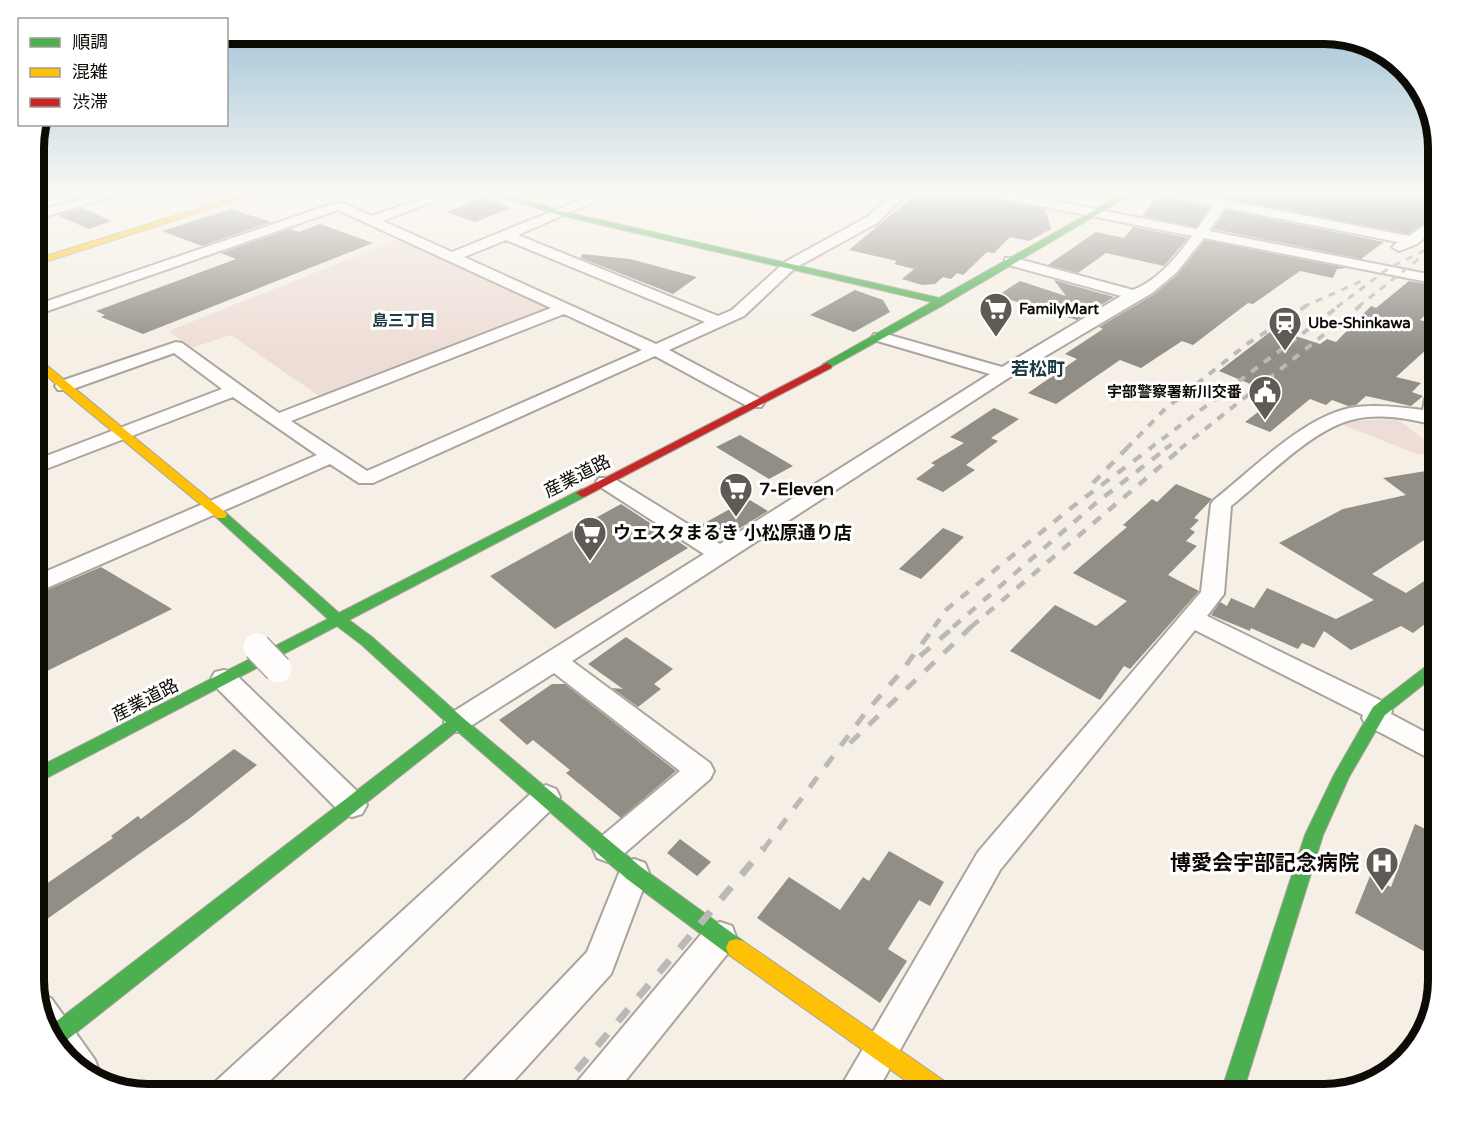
<svg xmlns="http://www.w3.org/2000/svg" width="1471" height="1128" font-family="'Varela Round','Noto Sans JP',sans-serif">
  <style>
    .green { fill: #eeddd6 }
    .building { fill: #918e86 }
    .lines { fill: none; stroke-linecap: round; stroke-linejoin: round }
    .street-casing { stroke: #a9a49d; stroke-width: 4 }
    .fast-casing { stroke: #a9a49d; stroke-width: 2 }
    .slow-casing { stroke: #a9a49d; stroke-width: 2 }
    .jam-casing { stroke: #a9a49d; stroke-width: 2 }
    .street { fill: #fefdfb; fill-rule: evenodd }
    .fast { fill: #4caf50; fill-rule: evenodd }
    .slow { fill: #ffc107; fill-rule: evenodd }
    .jam { fill: #c62828; fill-rule: evenodd }
    .rail-far4 { stroke: #bab9b7; stroke-width: 3; stroke-dasharray: 7 7; stroke-linecap: butt }
    .rail-far3 { stroke: #bab9b7; stroke-width: 4; stroke-dasharray: 8 8; stroke-linecap: butt }
    .rail-far2 { stroke: #bab9b7; stroke-width: 4.5; stroke-dasharray: 10 10; stroke-linecap: butt }
    .rail-far1 { stroke: #bab9b7; stroke-width: 5; stroke-dasharray: 13 13; stroke-linecap: butt }
    .rail { stroke: #bab9b7; stroke-width: 7; stroke-dasharray: 16 16; stroke-linecap: butt }
    .street-bridge-casing { stroke: #a9a49d; stroke-width: 30; stroke-linecap: butt }
    .street-bridge { stroke: #fefdfb; stroke-width: 27 }
    .labels { text-anchor: middle; stroke-width: 6; stroke-linejoin: round; paint-order: stroke }
    .far-poi-label { font-size: 15px; font-weight: bold; fill: #0e0b06; stroke: #fff; text-anchor: start }
    .far-neighbourhood-label { font-size: 16px; font-weight: bold; fill: #1b3b42; stroke: #fff }
    .far-quarter-label { font-size: 18px; font-weight: bold; fill: #1b3b42; stroke: #fff }
    .street-label { font-size: 18px; fill: #0e0b06; stroke: #fff }
    .poi-label { font-size: 18px; font-weight: bold; fill: #0e0b06; stroke: #fff; text-anchor: start }
    .near-poi-label { font-size: 21px; font-weight: bold; fill: #0e0b06; stroke: #fff; text-anchor: end }
    .rim { fill: none; stroke: #0e0b06; stroke-width: 8 }
  </style>
  <rect width="100%" height="100%" fill="#f5efe5"/>
  <!-- green -->
  <path class="green" d="M400,239L550,308L547,311L322,398L231,335L191,348L168,331Z
    M1397,419L1438,450V456L1417,454L1343,425L1352,421Z"/>
  <!-- building -->
  <path class="building" d="M917,193H986L994,199L1045,209L1051,229L1029,241L1010,237L994,253L987,252L963,275L957,273L951,279L943,277L935,284L922,285L902,279L914,269L894,264L897,261L849,250Z
    M1161,193L1167,198L1210,207L1196,227L1142,216Z
    M1200,193H1249L1272,197L1280,193H1408L1438,200V214L1408,234Z
    M483,198L511,208L475,222L446,212Z
    M82,208L112,221L88,229L58,215Z
    M231,209L271,222L202,246L162,231Z
    M1226,210L1384,242L1361,259L1213,229Z
    M320,224L373,243L143,334L101,317L105,315L96,311L236,259L221,253L290,229L299,232Z
    M1133,227L1188,238L1164,266L1106,253L1078,273L1048,265L1096,232L1124,238Z
    M1205,240L1347,268L1337,269L1333,278L1300,271L1253,304L1248,303L1193,345L1182,341L1141,368L1120,360L1056,404L1028,393L1077,359L1065,354L1103,329L1099,327L1153,295L1177,275Z
    M582,254L630,259L697,277L673,294L581,258Z
    M1054,280L1096,292L1114,297L1077,320L997,296L1020,281L1066,296Z
    M1409,281L1438,286V303L1420,320L1438,325V339L1396,377L1421,383L1412,392L1423,396L1411,406L1366,396L1356,405L1348,406L1332,400L1326,405L1310,399L1270,432L1245,422L1279,396L1219,371L1274,329L1320,344L1327,339L1336,342L1371,306L1376,308Z
    M855,290L883,300L890,312L854,332L810,315Z
    M994,408L1019,419L991,438L998,441L966,465L975,470L943,492L916,479L935,465L931,463L964,443L950,437Z
    M740,435L793,466L769,479L716,447Z
    M1438,469V531L1372,574L1406,593L1438,572V614L1413,633L1401,626L1351,650L1324,631L1314,648L1302,643L1298,649L1251,628L1250,631L1211,615L1220,602L1227,606L1231,598L1254,608L1267,588L1336,619L1374,600L1279,543L1343,509L1406,495L1383,478Z
    M1176,484L1212,499L1194,518L1199,520L1190,529L1195,532L1186,541L1197,546L1168,575L1199,591L1130,669L1124,666L1100,700L1010,651L1055,605L1096,626L1127,601L1073,573L1127,527L1123,525L1152,499L1157,502Z
    M748,499L768,511L722,539L701,525Z
    M621,504L688,548L555,629L490,576Z
    M943,528L964,537L921,579L899,569Z
    M101,567L172,609L33,678V596Z
    M626,637L673,669L654,684L661,689L638,707L612,688L623,689L588,664Z
    M552,684H565L676,771L621,818L566,773L570,770L533,740L527,745L499,720Z
    M234,749L257,765L190,818L33,929V893L113,838L111,836L138,816L141,819Z
    M1415,824L1438,835V959L1355,913L1370,876L1391,887Z
    M680,839L711,862L697,876L667,853Z
    M889,851L944,882L930,906L919,900L888,949L907,961L880,1003L757,918L789,877L840,910L863,877L869,881Z"/>
  <g class="lines">
    <!-- street casing -->
    <g class="street-casing">
      <path id="street" d="M104,193H124L33,220V212Z
        M437,193H455L383,221L452,252L597,193H614L518,235L718,316L732,310L785,262L867,217L895,193H908L877,223L795,268L744,316L669,350L761,399L764,403L761,407H749L655,356L373,483H359L330,464L33,594V577L317,455L233,397L33,474V461L222,389L174,353L70,390H58L55,386L58,382L176,342L182,343L279,413L551,308L338,210L33,316V306L335,203H343L372,216ZM506,240L705,322L656,344L464,257ZM564,314L642,350L367,471L291,421Z
        M988,193H1012L1197,229L1214,205L1167,196L1165,193H1189L1409,236L1438,216V227L1417,244L1399,251L1392,247L1398,242L1225,208L1209,231L1438,276V284L1204,238L1176,273L1152,293L1010,377L572,661L710,763L714,771L710,779L619,858L608,862L597,858L593,849L597,840L680,771L554,673L466,729L457,732L448,729L444,722L448,715L704,554L599,486L596,482L599,478H613L720,544L990,374L874,340L872,337L874,334H886L1002,367L1121,296L1005,264V258H1015L1133,290C1158,280 1177,257 1192,236L994,197Z
        M1438,387V426C1413,419 1379,412 1351,420C1310,431 1265,479 1231,506L1224,594L1207,616L1388,704L1392,711L1391,714L1438,739V763L1366,725L1362,718L1363,715L1195,630L1000,870L875,1095H836L978,852L1201,592L1211,504L1214,500C1252,470 1302,418 1350,408C1374,404 1399,407 1423,410L1425,399L1432,388Z
        M224,670L233,672L362,796L367,805L362,814L352,817L342,814L215,686L211,679L215,672Z
        M546,785L556,789L560,797L556,805L255,1095H209L215,1082L536,789Z
        M634,859L645,863L649,873L611,974L501,1095H457L463,1082L587,952L623,863Z
        M720,922L732,926L736,937L732,948L614,1095H571L577,1082L708,926Z
        M39,993L51,998L95,1060L100,1073L98,1078L78,1071L45,1031L35,994Z"/>
    </g>
    <!-- fast casing -->
    <g class="fast-casing">
      <path id="fast" d="M490,193H501L561,211L939,298L1125,193H1134L945,304L827,369L822,366L823,364L932,302L559,215Z
        M582,489L588,493L586,496L349,620L372,637L463,718L641,867L743,941L746,948L743,955L736,957L729,955L627,879L457,731L58,1047L45,1030L446,722L362,645L337,626L33,785V770L328,619L217,518L215,515L217,512H225L339,613Z
        M1438,660V673L1385,715L1349,777L1323,835L1242,1095H1220L1305,835L1334,775L1373,707L1433,661Z"/>
    </g>
    <!-- slow casing -->
    <g class="slow-casing">
      <path id="slow" d="M248,193H259L33,266V260Z
        M33,354L225,512L227,515L225,518H217L60,388L33,363Z
        M736,939L743,941L953,1087L956,1095H926L729,955L726,948L729,941Z"/>
    </g>
    <!-- jam casing -->
    <g class="jam-casing">
      <path id="jam" d="M827,363L832,366L831,368L586,496L582,497L576,493Z"/>
    </g>
    <!-- street -->
    <use href="#street" class="street"/>
    <!-- fast -->
    <use href="#fast" class="fast"/>
    <!-- slow -->
    <use href="#slow" class="slow"/>
    <!-- jam -->
    <use href="#jam" class="jam"/>
    <!-- rail-far4 -->
    <path class="rail-far4" d="M1303,307L1364,280
      M1337,307L1389,268L1438,244
      M1358,307L1421,257"/>
    <!-- rail-far3 -->
    <path class="rail-far3" d="M1126,449L1164,410L1247,344L1306,306
      M1149,449L1339,306
      M1165,449L1172,444
      M1180,449L1360,306"/>
    <!-- rail-far2 -->
    <path class="rail-far2" d="M1093,483L1127,448
      M934,627L947,609L1071,508L1151,448
      M953,627L1096,503L1167,448
      M971,627L1182,448"/>
    <!-- rail-far1 -->
    <path class="rail-far1" d="M920,656L955,626
      M850,743L972,626
      M763,850L866,712L901,672L935,626"/>
    <!-- rail -->
    <path class="rail" d="M556,1095L764,848"/>
    <!-- street-bridge casing -->
    <g class="street-bridge-casing">
      <path id="street-bridge" d="M257,647L278,669"/>
    </g>
    <!-- street-bridge -->
    <use href="#street-bridge" class="street-bridge"/>
  </g>
  <!-- sky -->
  <linearGradient id="sky" x2="0" y2="1"><stop stop-color="#99bfd5"/><stop offset="0.55" stop-color="#faf8f3"/><stop offset="1" stop-color="#faf8f3" stop-opacity="0"/></linearGradient>
  <rect width="1471" height="351" fill="url(#sky)"/>
  <!-- icons -->
  <defs>
    <g id="supermarket-pin" transform="scale(1.725)"><path d="M0 17L-7.5 6A9.5 9.5 0 1 1 7.5 6Z" fill="#5f5b54" stroke="#fff"/><path d="M-6-5.5h2.5l.6 2H6L4.5 2H-2.5L-4.4-4H-6ZM-1.5 3.2a1.3 1.3 0 1 0 .1 0ZM3 3.2a1.3 1.3 0 1 0 .1 0Z" fill="#fff"/></g>
    <g id="station-pin" transform="scale(1.725)"><path d="M0 17L-7.5 6A9.5 9.5 0 1 1 7.5 6Z" fill="#5f5b54" stroke="#fff"/><path d="M-3-6H3Q5-6 5-4V2Q5 4 3 4L4.5 6H3L1.5 4h-3L-3 6H-4.5L-3 4Q-5 4-5 2V-4Q-5-6-3-6ZM-3.5-4v3h7v-3ZM-3.5 1v1.5H-2V1ZM2 1v1.5H3.5V1Z" fill="#fff"/></g>
    <g id="civic-pin" transform="scale(1.725)"><path d="M0 17L-7.5 6A9.5 9.5 0 1 1 7.5 6Z" fill="#5f5b54" stroke="#fff"/><path d="M-.6-6.5H3V-4.5H.6V-3L4-1V1h2V6H-6V1h2V-1L-.6-3ZM-1.2 2.5V6h2.4V2.5Z" fill="#fff"/></g>
    <g id="hospital-pin" transform="scale(1.725)"><path d="M0 17L-7.5 6A9.5 9.5 0 1 1 7.5 6Z" fill="#5f5b54" stroke="#fff"/><path d="M-5-5h3v3.5h4V-5h3V5h-3V1.5h-4V5h-3Z" fill="#fff"/></g>
  </defs>
  <g fill-rule="evenodd">
    <use href="#supermarket-pin" x="996" y="309"/>
    <use href="#station-pin" x="1285" y="323"/>
    <use href="#civic-pin" x="1265" y="392"/>
    <use href="#supermarket-pin" x="736" y="489"/>
    <use href="#supermarket-pin" x="590" y="533"/>
    <use href="#hospital-pin" x="1382" y="863"/>
  </g>
  <g class="labels">
    <!-- far-poi labels -->
    <g class="far-poi-label">
      <text x="1019" y="314">FamilyMart</text>
      <text x="1308" y="328">Ube-Shinkawa</text>
      <text x="1242" y="397" text-anchor="end">宇部警察署新川交番</text>
    </g>
    <!-- far-neighbourhood labels -->
    <g class="far-neighbourhood-label">
      <text x="404" y="326">島三丁目</text>
    </g>
    <!-- far-quarter labels -->
    <g class="far-quarter-label">
      <text x="1038" y="375">若松町</text>
    </g>
    <!-- street labels -->
    <g class="street-label">
      <text transform="translate(577 476) rotate(-27)" y="6">産業道路</text>
      <text transform="translate(145 700) rotate(-27)" y="6">産業道路</text>
    </g>
    <!-- poi labels -->
    <g class="poi-label">
      <text x="759" y="495">7-Eleven</text>
      <text x="613" y="539">ウェスタまるき 小松原通り店</text>
    </g>
    <!-- near-poi labels -->
    <g class="near-poi-label">
      <text x="1359" y="870">博愛会宇部記念病院</text>
    </g>
  </g>
  <!-- crop -->
  <path d="M0 0H1471V1128H0ZM148 44H1324A104 104 0 0 1 1428 148V980A104 104 0 0 1 1324 1084H148A104 104 0 0 1 44 980V148A104 104 0 0 1 148 44Z" fill="#fff" fill-rule="evenodd"/>
  <path class="rim" d="M148 44H1324A104 104 0 0 1 1428 148V980A104 104 0 0 1 1324 1084H148A104 104 0 0 1 44 980V148A104 104 0 0 1 148 44Z"/>
  <!-- legend -->
  <rect x="18" y="18" width="210" height="108" fill="#ffffff" stroke="#9f9d9b" stroke-width="1.5"/>
  <rect x="30" y="38" width="30" height="9" fill="#4caf50" stroke="#9f9d9b" stroke-width="1.5"/>
  <text x="72" y="48" font-size="18" fill="#0e0b06">順調</text>
  <rect x="30" y="68" width="30" height="9" fill="#ffc107" stroke="#9f9d9b" stroke-width="1.5"/>
  <text x="72" y="78" font-size="18" fill="#0e0b06">混雑</text>
  <rect x="30" y="98" width="30" height="9" fill="#c62828" stroke="#9f9d9b" stroke-width="1.5"/>
  <text x="72" y="108" font-size="18" fill="#0e0b06">渋滞</text>
</svg>
